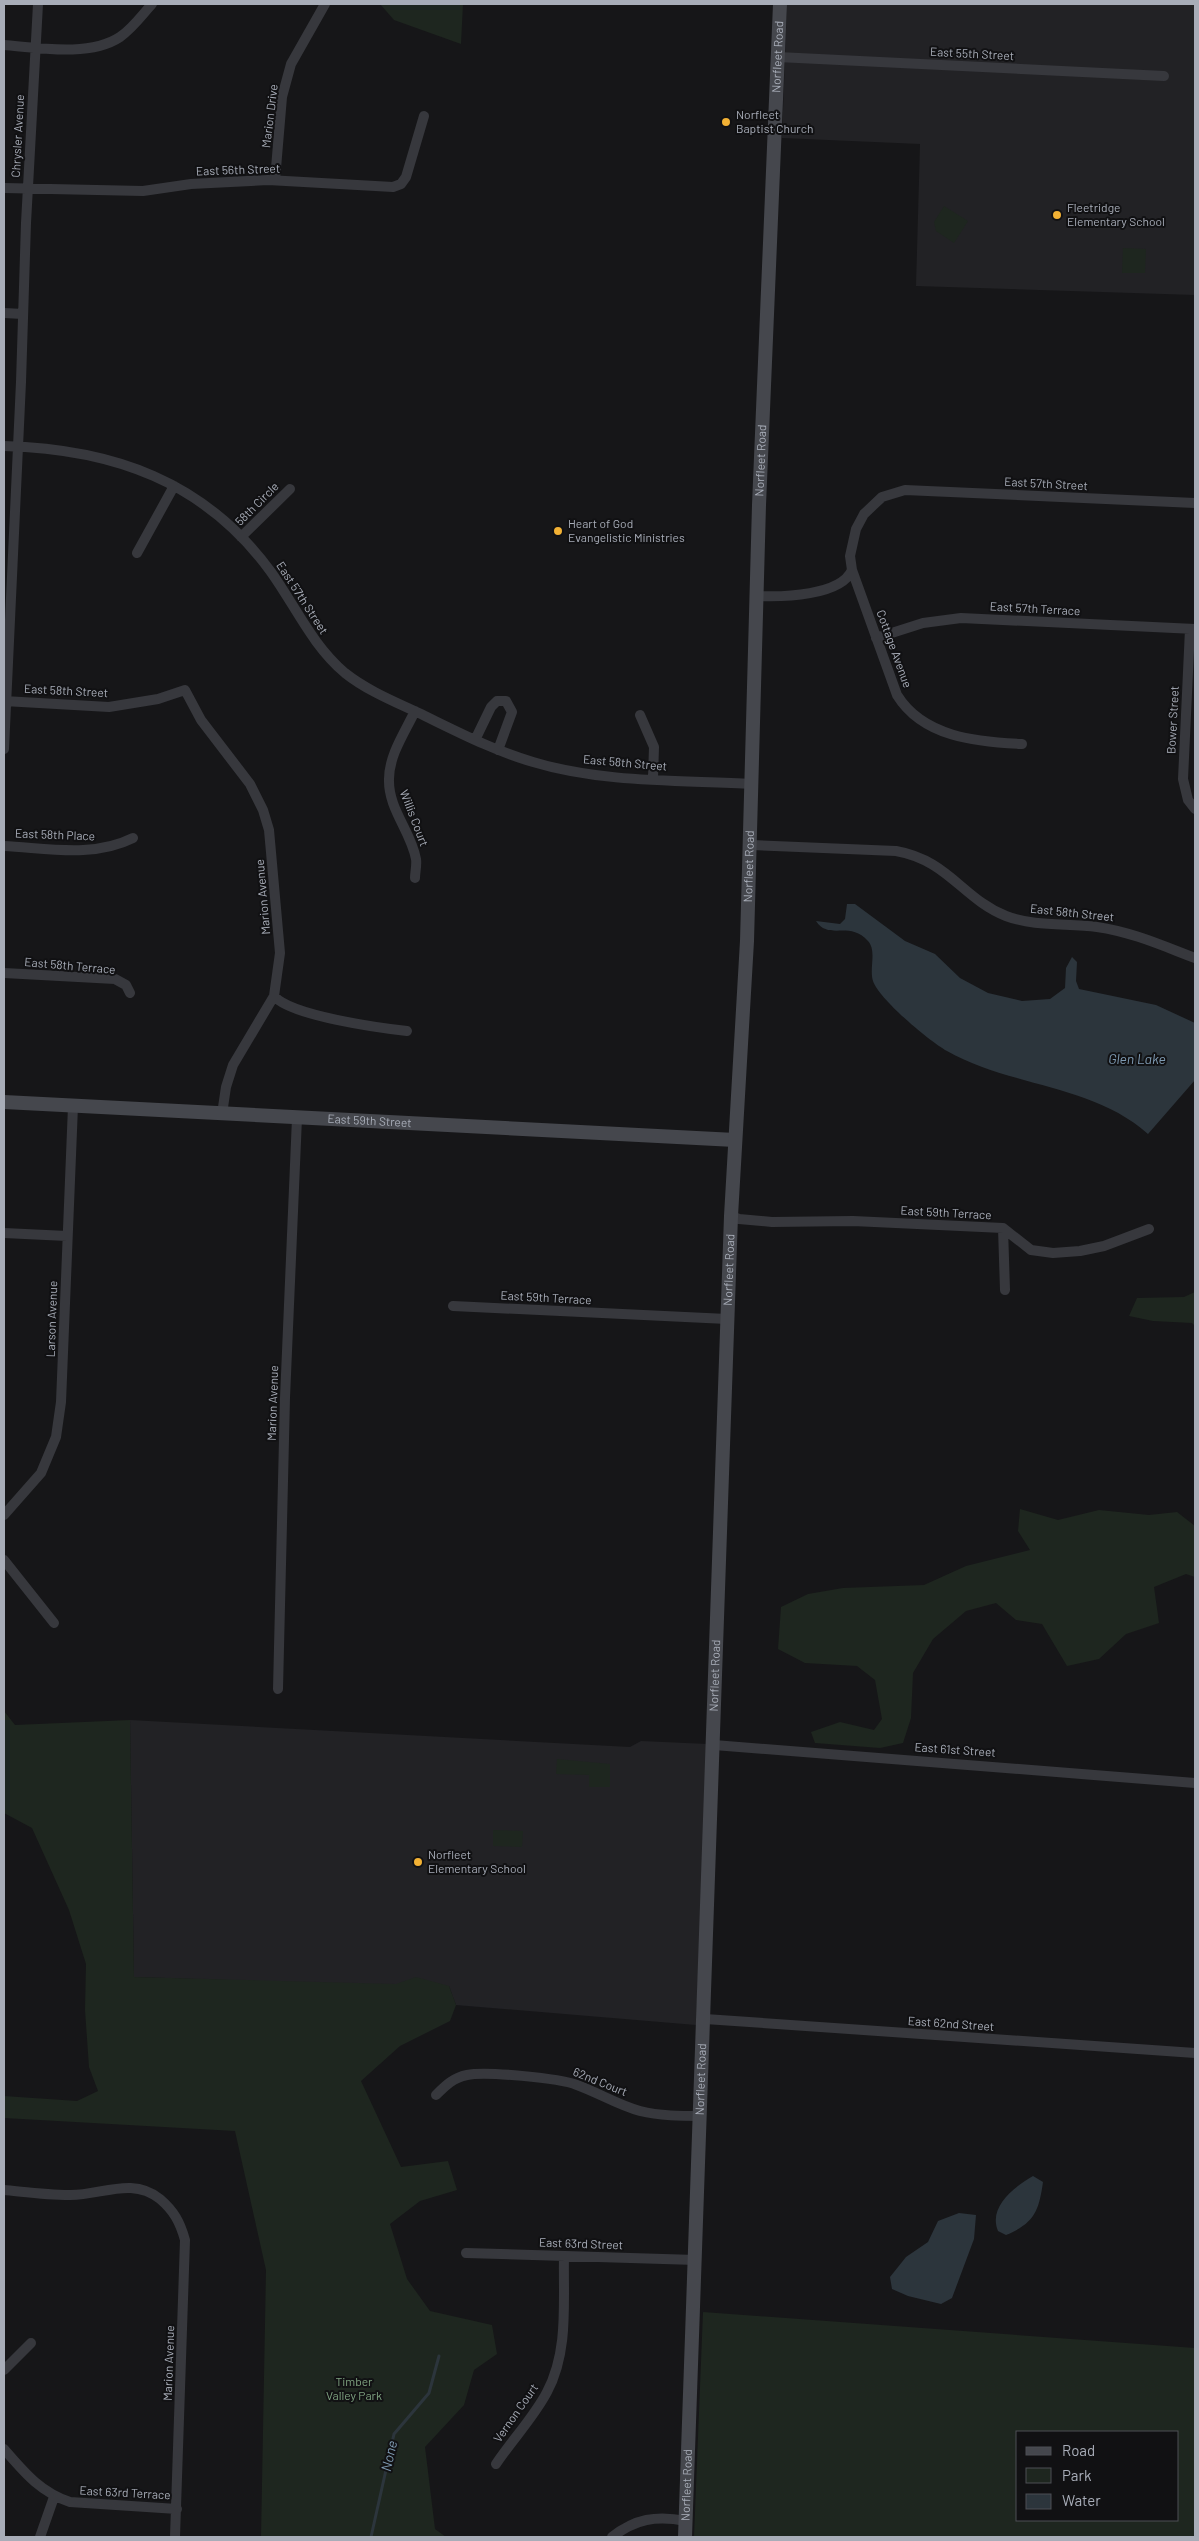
<svg xmlns="http://www.w3.org/2000/svg" width="1199" height="2541" font-family="Barlow,sans-serif">
  <style>
    .built { fill: #222225 }
    .green { fill: #1e261f; fill-rule: evenodd }
    .water { fill: #2c353c }
    .lines { fill: none; stroke-linecap: round; stroke-linejoin: round }
    .stream { stroke: #2c353c; stroke-width: 3 }
    .street { stroke: #37383d; stroke-width: 10 }
    .secondary { stroke: #45474d; stroke-width: 14 }
    .poi-dot { fill: #f2b134; stroke: #111113; stroke-width: 2 }
    .labels { text-anchor: middle; stroke-width: 4; stroke-linejoin: round; paint-order: stroke }
    .street-label { font-size: 12px; fill: #a8adb8; stroke: #111113 }
    .poi-label { font-size: 12px; fill: #a8adb8; stroke: #111113; text-anchor: start }
    .park-label { font-size: 12px; fill: #7fa381; stroke: #111113 }
    .water-label { font-size: 14px; font-style: italic; fill: #7f9bb3; stroke: #111113 }
  </style>
  <rect width="100%" height="100%" fill="#161618"/>
  <!-- built -->
  <path class="built" d="M787,4H1195V295L916,286L920,144L782,138Z
    M130,1720L630,1747L641,1741L708,1744L696,2025L456,2005L449,1986L377,1991L283,1982L134,1977Z"/>
  <!-- green -->
  <path class="green" d="M380,4H463L461,44L394,20Z
    M944,206L968,221L954,243L936,231L934,222Z
    M1123,248L1146,249L1145,273H1122Z
    M1195,1292V1326L1192,1323L1153,1321L1129,1316L1137,1298L1184,1297Z
    M1020,1509L1058,1520L1099,1510L1149,1515L1177,1512L1195,1526V1577L1186,1574L1154,1587L1159,1623L1126,1634L1099,1659L1067,1666L1042,1624L1016,1620L996,1603L966,1611L933,1639L913,1673L911,1718L903,1743L880,1748L815,1743L811,1732L840,1722L874,1730L882,1719L875,1680L857,1666L805,1663L778,1649L781,1607L808,1594L843,1588L924,1585L966,1566L1030,1550L1018,1531Z
    M4,1711L15,1725L130,1720L134,1977L396,1984L416,1977L449,1986L456,2005L450,2021L400,2046L361,2081L401,2167L448,2161L457,2190L420,2201L390,2224L407,2279L430,2311L492,2325L497,2354L474,2370L464,2405L425,2447L435,2529L446,2537H261L266,2270L235,2131L4,2118V2096L77,2101L98,2091L89,2067L85,2010L86,1964L69,1910L32,1828L4,1813Z
    M557,1759L610,1764V1787H589V1775L556,1774Z
    M493,1830L523,1831L522,1847L493,1846Z
    M703,2312L1195,2348V2537H694ZM1018,2432H1178V2520H1018Z"/>
  <!-- water -->
  <path class="water" d="M847,904H855L905,941L935,954L960,978L988,993L1022,1001L1050,999L1065,988L1066,968L1072,957L1077,962L1076,981L1079,989L1156,1005L1195,1023V1080L1148,1134C1092,1084 1010,1087 947,1051C929,1041 879,999 873,981C869,968 877,951 868,941C849,920 829,941 816,921L840,924L845,919Z
    M1033,2176L1043,2182C1039,2210 1035,2223 1006,2235L998,2231C988,2207 1014,2187 1033,2176Z
    M959,2213L976,2215L974,2239L952,2298L941,2304L908,2296L892,2289L890,2277L906,2257L928,2242L938,2221Z"/>
  <g class="lines">
    <!-- stream -->
    <path class="stream" d="M371,2537L394,2434L429,2393L439,2356"/>
    <!-- street -->
    <path class="street" d="M4,45C39,48 90,57 120,37C133,28 142,15 152,4
      M778,57L1164,76
      M275,180L282,97L291,64L325,4
      M4,188L143,191L191,184L268,180L393,187L401,184L406,177L424,116
      M4,313L23,314
      M4,446C113,449 205,481 271,572C296,607 312,645 345,673C369,692 398,703 425,716C460,733 495,751 533,762C602,783 680,780 752,784
      M241,537L290,489
      M137,553L174,486
      M758,596C782,597 841,596 852,570
      M1190,629L1183,779L1188,800L1195,809
      M876,638L923,623L961,618L1195,629
      M4,701L109,707L158,699L185,690L201,720L250,784L263,810L269,830L280,953L274,996L233,1065L226,1087L222,1114
      M640,715L654,747L653,778
      M475,740L491,707L497,701H506L512,712L498,750
      M1022,744C976,742 923,737 897,695L852,570L850,556L856,529L864,514L882,497L905,490L1195,503
      M4,749L21,382L26,223L38,4
      M751,845L896,851C948,860 963,899 1006,916C1035,927 1067,923 1097,927C1132,932 1163,946 1195,958
      M4,846C47,848 93,858 133,838
      M415,878C415,872 417,865 416,859C411,831 388,809 389,779C389,755 405,732 415,711
      M4,973L115,979L126,985L130,993
      M274,996C291,1016 380,1028 407,1031
      M731,1216L739,1219L772,1222L853,1221L1003,1228L1031,1250L1053,1253L1080,1251L1104,1246L1149,1229
      M1003,1228L1005,1290
      M4,1233L67,1236
      M453,1306L727,1319
      M4,1515L41,1473L56,1437L61,1402L73,1106
      M4,1560L54,1623
      M278,1689L285,1398L297,1118
      M714,1745L1195,1783
      M705,2019L1195,2053
      M436,2095C446,2085 453,2078 467,2075C485,2071 559,2078 577,2085C599,2093 618,2105 640,2111C660,2116 681,2116 701,2116
      M4,2190C25,2192 47,2195 69,2195C100,2196 132,2176 160,2199C174,2211 180,2222 185,2240L175,2537
      M466,2253L696,2260
      M4,2370L31,2343
      M4,2449C24,2472 40,2492 70,2502L177,2509
      M496,2464C512,2440 534,2417 547,2392C569,2351 563,2301 564,2256
      M40,2537L54,2497
      M612,2537C635,2519 656,2515 686,2521"/>
    <!-- secondary -->
    <g class="secondary">
      <path id="s1" d="M4,1102L735,1140"/>
      <path id="s2" d="M685,2537L731,1216L747,941L759,505L780,4"/>
    </g>
  </g>
  <!-- markers -->
  <g class="poi-dot">
    <circle cx="726" cy="122" r="5"/>
    <circle cx="1057" cy="215" r="5"/>
    <circle cx="558" cy="531" r="5"/>
    <circle cx="418" cy="1862" r="5"/>
  </g>
  <g class="labels">
    <!-- street labels -->
    <g class="street-label">
      <text transform="translate(972 54) rotate(3)" y="4">East 55th Street</text>
      <text dy="4" stroke="none"><textPath href="#s2" startOffset="2482">Norfleet Road</textPath></text>
      <text transform="translate(270 116) rotate(-83)" y="4">Marion Drive</text>
      <text transform="translate(18 136) rotate(-87)" y="4">Chrysler Avenue</text>
      <text transform="translate(238 170) rotate(-2)" y="4">East 56th Street</text>
      <text dy="4" stroke="none"><textPath href="#s2" startOffset="2078">Norfleet Road</textPath></text>
      <text transform="translate(1046 484) rotate(3)" y="4">East 57th Street</text>
      <text transform="translate(257 504) rotate(-45)" y="4">58th Circle</text>
      <text transform="translate(302 598) rotate(57)" y="4">East 57th Street</text>
      <text transform="translate(1035 609) rotate(3)" y="4">East 57th Terrace</text>
      <text transform="translate(894 649) rotate(70)" y="4">Cottage Avenue</text>
      <text transform="translate(66 691) rotate(3)" y="4">East 58th Street</text>
      <text transform="translate(1173 720) rotate(-87)" y="4">Bower Street</text>
      <text transform="translate(625 763) rotate(5)" y="4">East 58th Street</text>
      <text transform="translate(414 818) rotate(69)" y="4">Willis Court</text>
      <text transform="translate(55 835) rotate(2)" y="4">East 58th Place</text>
      <text dy="4" stroke="none"><textPath href="#s2" startOffset="1672">Norfleet Road</textPath></text>
      <text transform="translate(263 897) rotate(-95)" y="4">Marion Avenue</text>
      <text transform="translate(1072 913) rotate(6)" y="4">East 58th Street</text>
      <text transform="translate(70 966) rotate(5)" y="4">East 58th Terrace</text>
      <text dy="4" stroke="none"><textPath href="#s1" startOffset="366">East 59th Street</textPath></text>
      <text transform="translate(946 1213) rotate(3)" y="4">East 59th Terrace</text>
      <text dy="4" stroke="none"><textPath href="#s2" startOffset="1268">Norfleet Road</textPath></text>
      <text transform="translate(546 1298) rotate(3)" y="4">East 59th Terrace</text>
      <text transform="translate(52 1319) rotate(-88)" y="4">Larson Avenue</text>
      <text transform="translate(273 1403) rotate(-88)" y="4">Marion Avenue</text>
      <text dy="4" stroke="none"><textPath href="#s2" startOffset="862">Norfleet Road</textPath></text>
      <text transform="translate(955 1750) rotate(4)" y="4">East 61st Street</text>
      <text transform="translate(951 2024) rotate(4)" y="4">East 62nd Street</text>
      <text dy="4" stroke="none"><textPath href="#s2" startOffset="458">Norfleet Road</textPath></text>
      <text transform="translate(600 2082) rotate(22)" y="4">62nd Court</text>
      <text transform="translate(581 2244) rotate(2)" y="4">East 63rd Street</text>
      <text transform="translate(169 2363) rotate(-88)" y="4">Marion Avenue</text>
      <text transform="translate(516 2413) rotate(-55)" y="4">Vernon Court</text>
      <text dy="4" stroke="none"><textPath href="#s2" startOffset="52">Norfleet Road</textPath></text>
      <text transform="translate(125 2493) rotate(3)" y="4">East 63rd Terrace</text>
    </g>
    <!-- poi labels -->
    <g class="poi-label">
      <text x="736" y="119">Norfleet<tspan x="736" dy="14">Baptist Church</tspan></text>
      <text x="1067" y="212">Fleetridge<tspan x="1067" dy="14">Elementary School</tspan></text>
      <text x="568" y="528">Heart of God<tspan x="568" dy="14">Evangelistic Ministries</tspan></text>
      <text x="428" y="1859">Norfleet<tspan x="428" dy="14">Elementary School</tspan></text>
    </g>
    <!-- park labels -->
    <g class="park-label">
      <text x="354" y="2386">Timber<tspan x="354" dy="14">Valley Park</tspan></text>
    </g>
    <!-- water labels -->
    <g class="water-label">
      <text x="1137" y="1064">Glen Lake</text>
      <text transform="translate(389 2456) rotate(-77)" y="5">None</text>
    </g>
  </g>
  <!-- border -->
  <rect width="1199" height="2541" fill="none" stroke="#a8adb8" stroke-width="10"/>
  <!-- legend -->
  <rect x="1016" y="2431" width="162" height="90" fill="#111113" stroke="#4d4f55"/>
  <rect x="1026" y="2447" width="25" height="8" fill="#45474d" stroke="#4d4f55"/>
  <text x="1062" y="2456" font-size="15" fill="#a8adb8">Road</text>
  <rect x="1026" y="2468" width="25" height="15" fill="#1e261f" stroke="#4d4f55"/>
  <text x="1062" y="2481" font-size="15" fill="#a8adb8">Park</text>
  <rect x="1026" y="2494" width="25" height="15" fill="#2c353c" stroke="#4d4f55"/>
  <text x="1062" y="2506" font-size="15" fill="#a8adb8">Water</text>
</svg>
